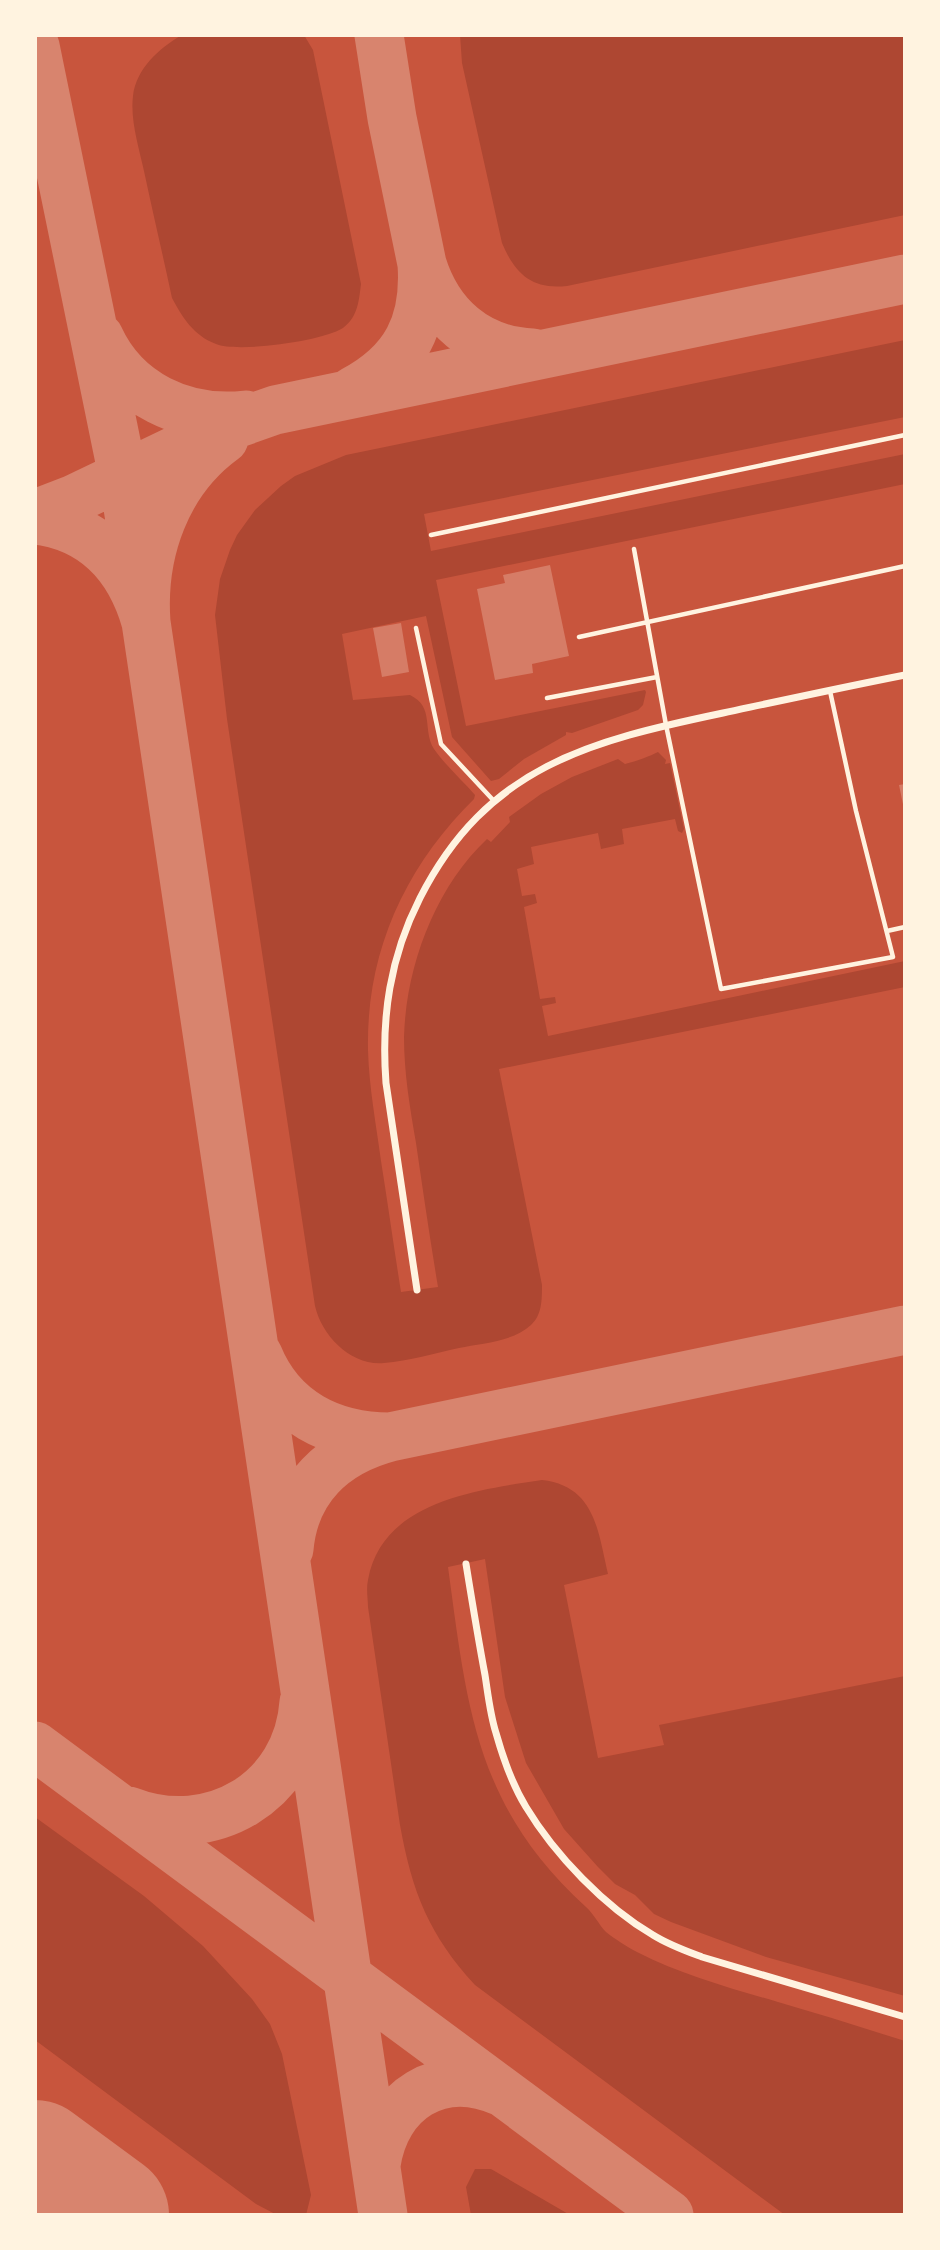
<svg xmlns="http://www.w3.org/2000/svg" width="940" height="2250" font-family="Lora,serif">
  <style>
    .green { fill: #ae4732 }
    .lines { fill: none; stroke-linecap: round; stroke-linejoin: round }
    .taxiway { stroke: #d8846e; stroke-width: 49 }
    .runway { stroke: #d8846e; stroke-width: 124 }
    .building { fill: #d67c66 }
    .service { stroke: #fff3e0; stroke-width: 4.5 }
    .minor { stroke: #fff3e0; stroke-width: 7 }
  </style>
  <rect width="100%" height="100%" fill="#c8553d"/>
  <!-- green -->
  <path class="green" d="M182,35H304L313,50L361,284C359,300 358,317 343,328C323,341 238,353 216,344C194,336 182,317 172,298C163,256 153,213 144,171C139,148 130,120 133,96C136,69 159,48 182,35Z
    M460,35H905V215L567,286C532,290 515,274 502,243L462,63Z
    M905,340V417L424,514L431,551L905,454V484L436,580L466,726L645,690L646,692L643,705L638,710L572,733L566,732V735L524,759L499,779L491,781L452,737L426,616L342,634L353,700L410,695C435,707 422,730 434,749C445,765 462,780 475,795L474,799C405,867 366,952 368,1050C369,1087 376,1124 381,1161C388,1205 394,1248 401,1292L438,1287C430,1239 423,1191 416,1143C410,1108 404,1073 404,1037C406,966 435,888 487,839L491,842L510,822L509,817L541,794L572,777L618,759L625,764C637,761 650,756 658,752L666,760L665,764L670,763L684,829L682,833L678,831L675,819L622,829L624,844L601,849L598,833L531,847L534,864L517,869L522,896L535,894L537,903L524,907L540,999L555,997L556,1003L542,1006L548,1036L905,961V987L499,1069L542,1285C542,1300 542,1315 531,1325C513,1342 481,1343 459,1348C435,1353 409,1361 384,1363C351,1366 322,1336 315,1306L227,719L215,615L220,579L230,550L237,535L255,510L281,486L295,476L346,455Z
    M542,1480C595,1486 598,1531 608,1574L564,1585L598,1758L664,1745L659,1725L905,1676V1996L766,1957L671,1922L654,1914L635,1895L615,1884L598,1867L564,1829L526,1763L505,1697L485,1559L448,1567C467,1706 475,1806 586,1907C594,1914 599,1925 606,1932C615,1939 627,1947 637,1952C682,1975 730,1988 778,2002C820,2014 863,2028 905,2041V2215H785L475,1985C429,1935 412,1892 400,1825L368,1607C368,1599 366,1589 368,1580C382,1501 477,1490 542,1480Z
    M35,1817L144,1896L203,1946L252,1999L270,2024L282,2054L311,2195L306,2215H277L256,2204L35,2040Z
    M475,2169H491L570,2215H471L466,2187Z"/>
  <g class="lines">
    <!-- taxiway -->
    <path class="taxiway" d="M379,35L392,118L422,264
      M35,46L123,476L146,622L383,2215
      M99,337C125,394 184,422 246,415
      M353,391C406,363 426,323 422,264C438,316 477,351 533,353
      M35,514L74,499L218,430L275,410L905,279
      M35,520C95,527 130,566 146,622C141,552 166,481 224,439
      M258,1355C281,1412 332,1437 390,1437C333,1452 294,1489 289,1549
      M390,1437L905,1330
      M35,1746L669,2215
      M129,1811C211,1843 298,1792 304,1702
      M376,2165C385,2100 440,2064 502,2092"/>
    <!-- runway -->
    <path class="runway" d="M35,2162L107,2215"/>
  </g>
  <!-- building -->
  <path class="building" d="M550,565L569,656L532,664L533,673L495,680L477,589L505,583L503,575Z
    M401,623L409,672L382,677L373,628Z
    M905,784V809H904L899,785Z"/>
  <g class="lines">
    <!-- service -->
    <path class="service" d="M431,535L905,435
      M634,549L666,725L721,989L893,957L856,811L830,691
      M416,628L441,744L494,801
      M579,637L905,566
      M547,698L657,677
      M887,931L905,927"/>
    <!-- minor -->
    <path class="minor" d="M417,1290L386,1083C381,1017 390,957 420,898C487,766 590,741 723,713C784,700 844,687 905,675
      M466,1564C472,1601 478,1638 485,1675C488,1694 490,1714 496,1733C503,1758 512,1784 526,1807C555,1855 605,1907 653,1935C669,1945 686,1951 702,1957L905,2017"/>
  </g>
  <!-- border -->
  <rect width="940" height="2250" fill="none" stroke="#fff3e0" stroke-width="74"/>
</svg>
